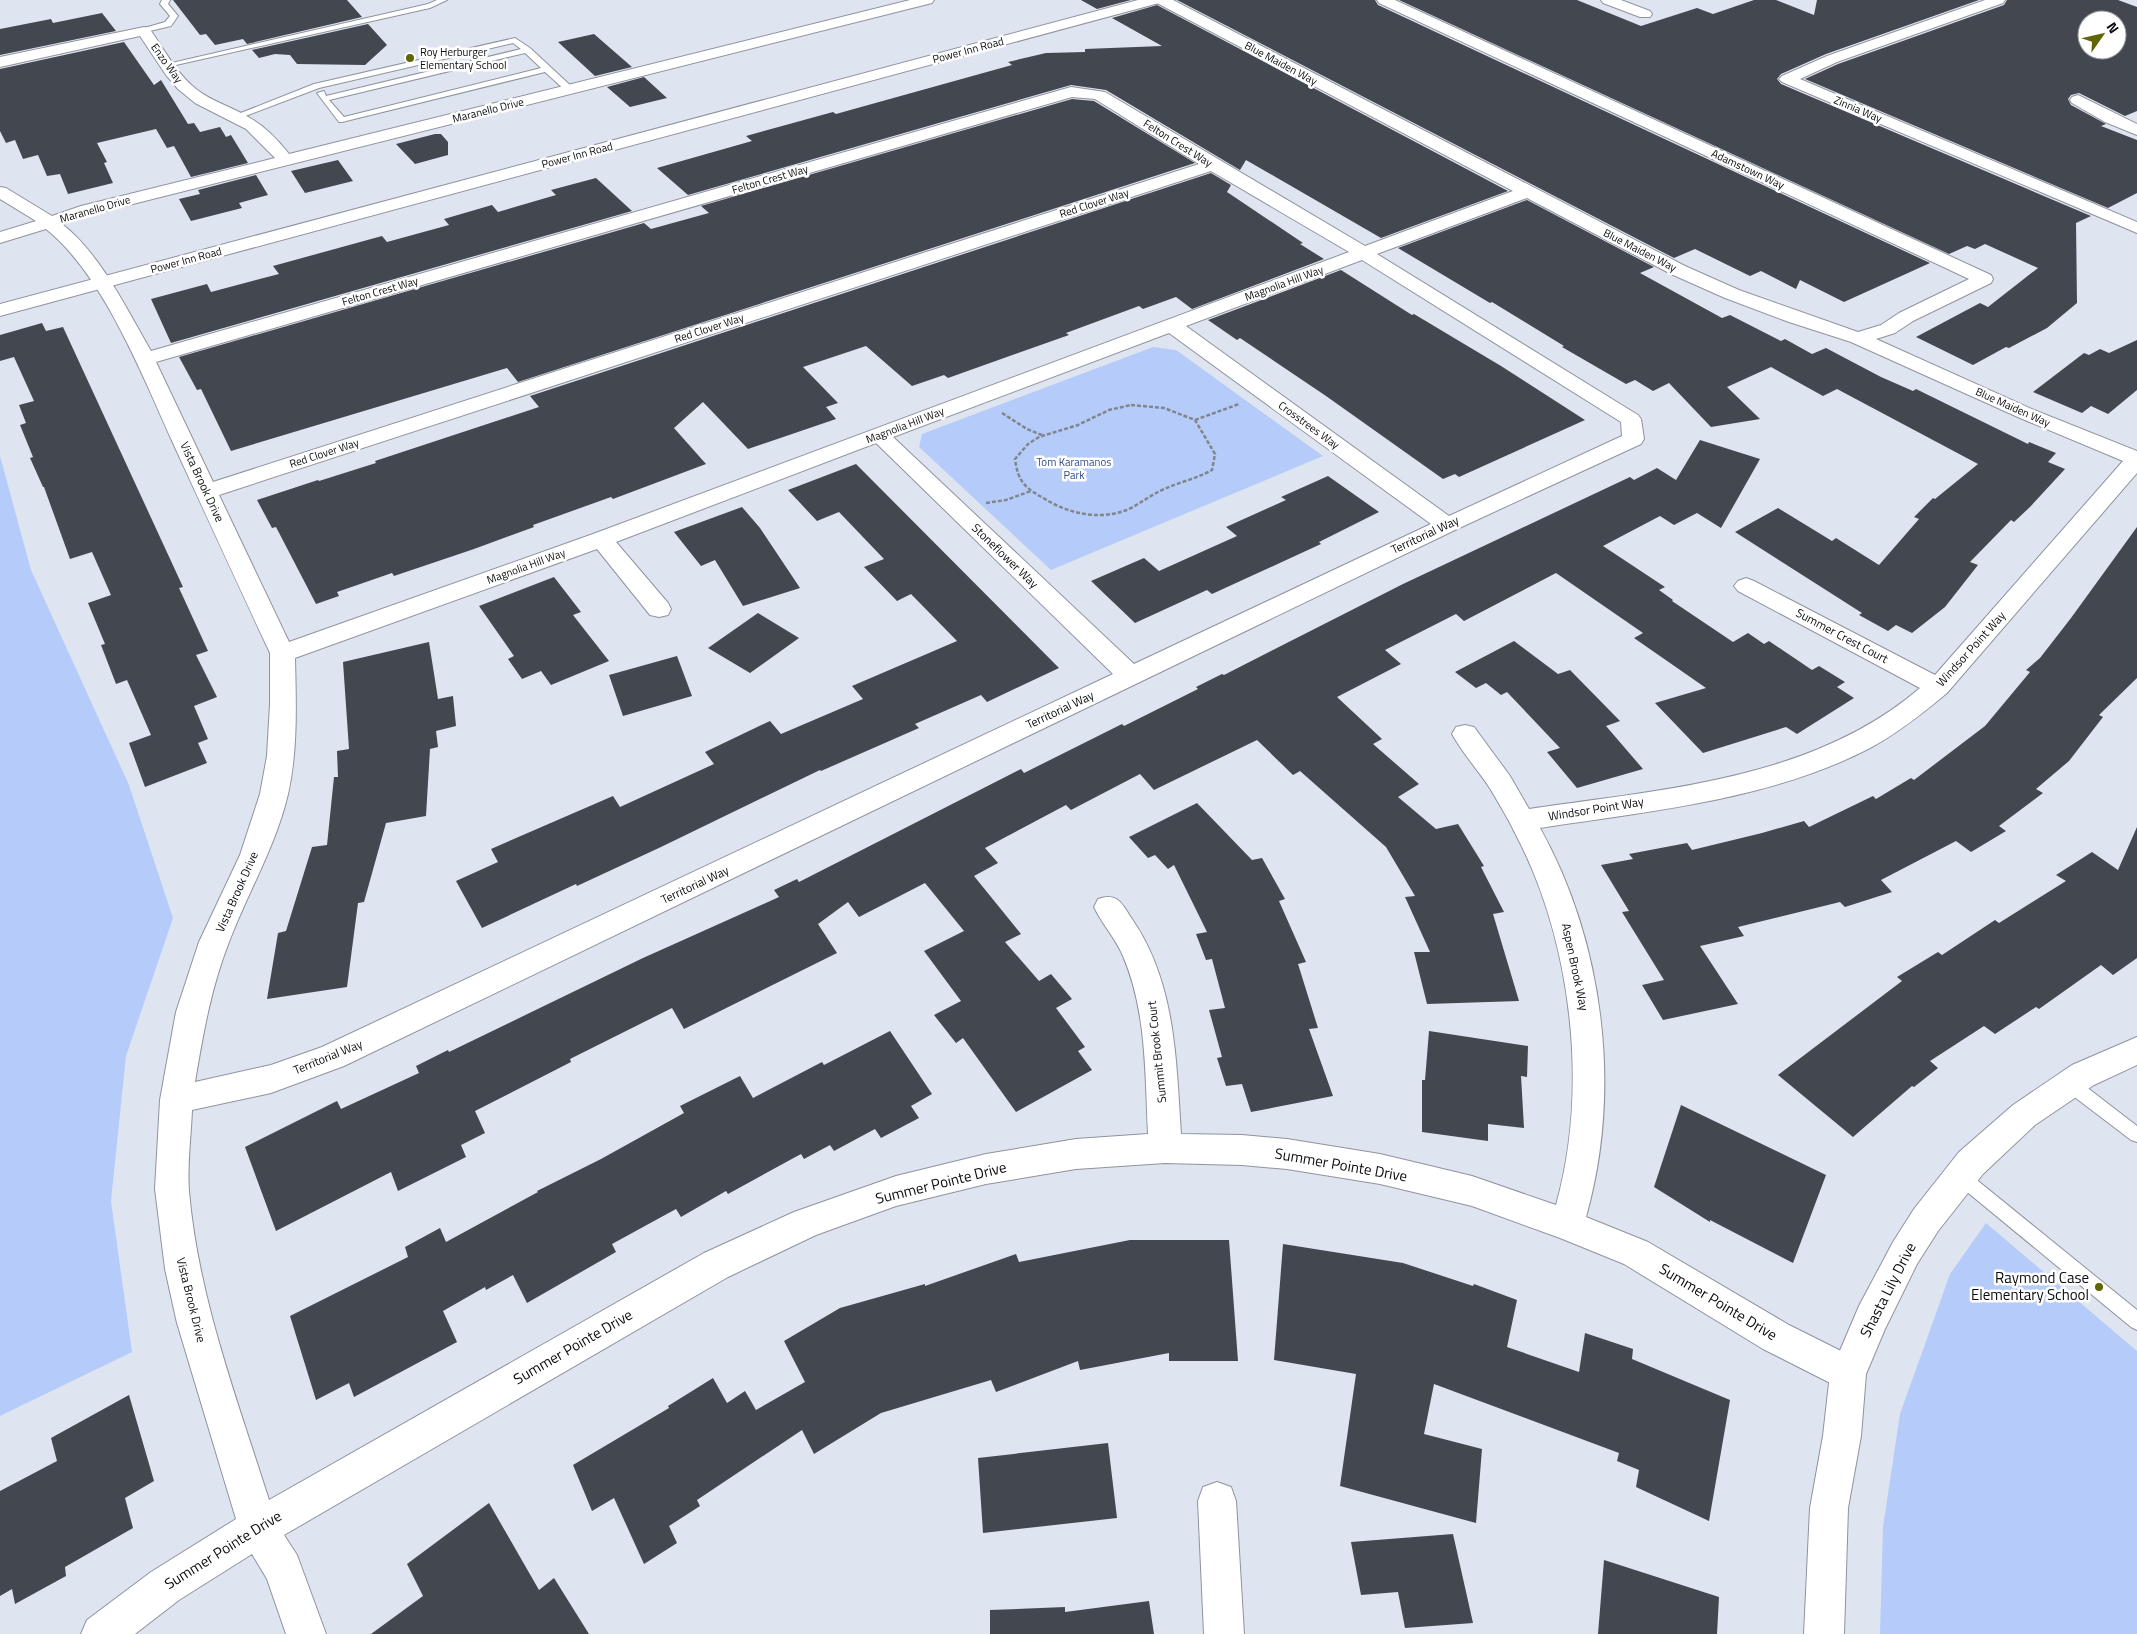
<svg xmlns="http://www.w3.org/2000/svg" width="2137" height="1634" font-family="'Titillium Web',sans-serif">
  <style>
    .green { fill: #b5ccfa }
    .building { fill: #424750; fill-rule: evenodd }
    .lines { fill: none; stroke-linecap: round; stroke-linejoin: round }
    .lane-casing { stroke: #8e939e; stroke-width: 2 }
    .street-casing { stroke: #8e939e; stroke-width: 2 }
    .secondary-casing { stroke: #8e939e; stroke-width: 2 }
    .path { stroke: #81858c; stroke-width: 2.5; stroke-dasharray: 4 2; stroke-linecap: butt }
    .lane { fill: #fff; fill-rule: evenodd }
    .street { fill: #fff; fill-rule: evenodd }
    .secondary { fill: #fff; fill-rule: evenodd }
    .poi-dot { fill: #606604; stroke: #fff; stroke-width: 2 }
    .labels { text-anchor: middle; stroke-width: 5; stroke-linejoin: round; paint-order: stroke }
    .far-street-label { font-size: 11px; fill: #0a0c0f; stroke: #fff }
    .far-poi-label { font-size: 11px; fill: #0a0c0f; stroke: #fff; text-anchor: start }
    .far-park-label { font-size: 11px; fill: #334f8a; stroke: #fff }
    .street-label { font-size: 12px; fill: #0a0c0f; stroke: #fff }
    .near-street-label { font-size: 15px; fill: #0a0c0f; stroke: #fff }
    .near-poi-label { font-size: 15px; fill: #0a0c0f; stroke: #fff; text-anchor: end }
  </style>
  <rect width="100%" height="100%" fill="#dfe5f0"/>
  <!-- green -->
  <path class="green" d="M1153,347L1176,350L1323,456L1051,570L919,447L922,434Z
    M0,456L31,570L129,785L173,918L126,1056L111,1201L132,1352L0,1416Z
    M1986,1223L2137,1351V1634H1880L1883,1527L1900,1414L1950,1274Z"/>
  <!-- building -->
  <path class="building" d="M173,0H347L362,17L247,44L243,39L215,45L206,34L200,35Z
    M1081,0H1131L1097,9Z
    M1177,0H1375L1378,5L1930,263L1844,302L1800,280L1796,289L1761,271L1750,276L1695,249L1674,258Z
    M1399,0H1577L1641,26L1697,8L1713,14L1754,0H1776L1814,15L1817,0H1979L1826,54L1781,74L1777,79L1781,84L2091,216L2076,223L2077,303L2047,328L2009,348L2006,347L1973,365L1916,337L1980,303L1988,307L2038,268L1985,244L1975,249L1967,246L1949,254Z
    M2007,0H2118L2137,7V111L2125,116L2079,93L2071,95L2068,99L2071,105L2106,124L2101,126L2137,140V193L2108,208L1805,79L1838,64L2004,5ZM2087,20H2117V50H2087Z
    M1157,5L1508,191L1381,238L1246,160L1240,170L1106,90L1071,85L688,195L657,168L752,141L746,136L833,112L836,114L861,107L1012,65L1008,62L1046,53L1085,52V49L1162,46L1112,18Z
    M102,13L116,31L0,55V29L51,19L53,23Z
    M368,24L387,45L365,65L297,64L290,55L275,54L259,58L252,50Z
    M594,34L632,67L595,76L558,42Z
    M124,42L154,85L161,80L188,124L194,123L200,132L220,127L226,137L231,135L248,163L191,177L174,146L167,148L156,129L97,143L107,162L104,163L113,183L68,194L60,174L47,176L38,155L23,159L15,140L6,143L0,131V69Z
    M644,77L667,98L630,107L607,87Z
    M1072,99L1094,101L1195,163L518,382L507,368L231,451L201,389L197,390L179,357L644,223L651,229L709,213L701,206Z
    M435,134H441L448,142V155L415,164L396,144Z
    M338,160L353,181L305,193L291,171Z
    M1211,173L1231,185L1227,192L1303,243L1300,244L1324,259L1192,309L1176,297L1143,309L1139,306L1066,333L1069,335L948,378L944,375L912,386L866,346L803,367L838,403L826,407L836,419L748,449L703,402L674,428L706,464L613,499L611,497L533,525L534,527L474,549L394,576L392,573L337,592L339,596L316,604L276,527L272,528L257,500L318,480L319,481L376,463L375,461L539,407L530,396Z
    M256,175L268,195L239,203L242,208L191,221L179,199L200,194L198,190Z
    M596,178L632,211L171,343L151,299L207,284L211,292L279,274L273,266L382,236L387,242L449,225L444,219L492,205L498,212L556,195L551,190Z
    M1527,200L1654,267L1640,273L1722,318L1730,315L1781,341L1785,339L1812,354L1826,348L1881,377L1913,391L1916,389L2028,444L2029,442L2056,453L2048,462L2065,469L2030,507L2014,522L2011,520L1970,562L1978,565L1945,607L1912,633L1896,625L1888,631L1859,615L1862,613L1735,532L1778,508L1832,541L1836,538L1879,565L1919,519L1914,517L1933,498L1935,499L1978,464L1837,389L1823,396L1771,367L1727,387L1760,419L1711,427L1669,383L1653,391L1635,380L1626,384L1562,347L1564,346L1492,302L1490,303L1398,248Z
    M1341,270L1412,315L1414,314L1501,366L1585,420L1459,477L1455,474L1443,479L1326,396L1240,338L1237,340L1208,320Z
    M42,323L46,331L63,327L183,587L179,588L208,651L196,655L217,697L194,706L208,739L198,743L207,763L145,787L129,743L151,735L127,680L116,684L101,645L105,644L88,603L111,595L92,552L70,559L44,487H43L30,458L33,457L20,425L26,423L19,405L34,401L14,357L0,361V335Z
    M2137,340V390L2108,414L2091,406L2082,413L2033,392L2084,353L2089,355L2100,349L2109,353Z
    M1700,440L1760,459L1721,528L1697,513L1674,525L1660,516L1603,546L1665,587L1659,590L1673,600L1672,601L1733,642L1748,633L1764,644L1769,641L1812,670L1819,666L1845,682L1837,687L1854,698L1797,734L1786,727L1703,753L1655,703L1706,688L1634,638L1643,633L1556,573L1464,621L1456,614L1385,650L1401,664L1337,697L1382,739L1373,744L1419,784L1398,797L1436,829L1458,824L1484,866L1481,867L1504,912L1493,914L1519,1001L1427,1004L1414,952H1430L1405,897L1415,896L1386,847L1300,771L1293,775L1257,740L1154,790L1140,774L1071,810L1066,805L985,848L998,863L974,876L1021,934L1005,942L1039,981L1051,974L1072,999L1056,1008L1085,1047L1078,1051L1092,1070L1016,1112L963,1038L956,1043L934,1015L961,1001L924,951L964,931L925,883L859,917L848,902L818,924L837,953L684,1029L672,1008L570,1059L571,1062L475,1111L485,1133L461,1145L466,1157L398,1191L391,1172L276,1231L245,1147L337,1101L341,1109L419,1073L416,1066L448,1050L449,1052L643,958L779,897L774,890L797,879L799,882L1021,769L1024,773L1122,724L1124,726L1198,689L1196,687L1222,674L1224,675L1403,584L1630,477L1634,480L1657,468L1676,480Z
    M856,464L1059,668L987,702L981,695L915,724L919,728L821,771L820,770L661,847L577,886L576,884L482,928L456,881L498,862L491,849L613,796L620,807L714,764L705,752L770,721L781,734L863,699L852,686L957,641L911,594L897,601L864,567L884,559L839,512L817,521L788,490Z
    M1328,476L1379,512L1319,542L1321,544L1212,594L1207,590L1135,623L1091,581L1144,558L1159,571L1237,536L1226,527L1286,500L1281,497Z
    M742,507L760,528L800,588L743,606L715,560L701,566L674,532Z
    M2137,527V678L2099,715L2103,717L2069,761L2036,789L2043,793L1999,826L2006,831L1971,852L1956,841L1881,880L1892,892L1845,907L1840,902L1738,927L1744,936L1700,946L1738,1004L1663,1020L1642,985L1664,980L1622,912L1629,911L1601,865L1633,859L1629,854L1687,843L1692,850L1762,833L1804,821L1809,827L1873,796L1876,799L1911,778L1914,780L1985,726L2030,672L2026,670L2040,658L2071,618Z
    M554,577L581,612L573,615L609,661L551,685L541,671L522,679L508,659L514,656L479,606Z
    M758,613L799,638L750,673L708,648Z
    M1514,641L1558,674L1570,670L1620,721L1606,726L1643,769L1577,788L1547,752L1560,748L1507,692L1501,695L1486,683L1476,688L1455,672Z
    M429,642L438,699L453,696L456,726L436,731L438,747L430,749L426,816L386,823L364,902L358,903L347,987L267,999L278,933L286,931L312,847L327,845L334,777H338L337,751L349,749L343,662Z
    M677,656L692,696L623,716L609,675Z
    M1197,803L1252,860L1262,858L1285,899L1279,901L1306,962L1298,964L1318,1028L1309,1029L1333,1096L1251,1112L1242,1084L1226,1086L1217,1058L1222,1057L1209,1010L1225,1008L1212,959L1206,960L1196,934L1207,932L1174,865L1168,869L1155,855L1148,858L1129,837Z
    M2137,827V958L2113,975L2101,965L2039,1009L2036,1007L1995,1034L1984,1026L1930,1061L1938,1068L1914,1087L1912,1086L1853,1137L1778,1075L1902,981L1897,977L1938,952L1942,955L1995,920L1999,923L2066,881L2056,875L2092,852L2118,870Z
    M890,1031L932,1094L911,1106L919,1118L881,1138L875,1129L834,1151L830,1145L804,1159L801,1154L728,1194L726,1191L681,1217L676,1209L612,1244L616,1252L527,1303L513,1275L486,1290L485,1287L443,1311L457,1342L354,1397L349,1383L316,1400L290,1316L408,1257L405,1247L440,1228L446,1242L538,1192L537,1191L601,1159L684,1113L680,1106L740,1076L753,1098L822,1062L824,1065Z
    M1429,1031L1528,1046L1527,1077L1521,1076L1524,1128L1488,1124V1141L1422,1132V1080H1425Z
    M1681,1105L1826,1175L1793,1263L1710,1220V1222L1654,1187Z
    M1130,1240H1229L1238,1361H1169V1353L1080,1370L1078,1361L996,1392L991,1380L881,1413L814,1454L802,1430L697,1500L700,1506L669,1526L677,1543L644,1564L614,1498L592,1511L573,1465L669,1408L668,1406L713,1378L727,1403L745,1391L756,1410L805,1382L784,1341L840,1308L925,1284V1286L1016,1254L1019,1262Z
    M1283,1244L1403,1263L1473,1286L1474,1284L1517,1300L1507,1347L1579,1372L1585,1333L1633,1349L1632,1359L1730,1400L1709,1521L1636,1487L1639,1470L1617,1461L1619,1453L1434,1384L1424,1434L1482,1449L1476,1523L1340,1486L1356,1374L1274,1360Z
    M129,1395L154,1481L125,1498L133,1528L65,1567L66,1576L15,1604L12,1589L0,1596V1491L57,1461L51,1438Z
    M1108,1443L1117,1518L983,1533L978,1458Z
    M489,1503L539,1590L554,1578L589,1634H371L423,1596L407,1564Z
    M1453,1534L1473,1623L1405,1628L1398,1592L1361,1595L1351,1542Z
    M1604,1560L1719,1597L1717,1634H1598Z
    M1149,1601L1154,1634H990V1610L1065,1607V1612Z"/>
  <g class="lines">
    <!-- lane casing -->
    <g class="lane-casing">
      <path id="lane" d="M162,0H170L168,4L178,16L171,26L141,33V29L165,22L170,16L160,4Z
        M437,0H447L430,8L167,67L163,65L428,4Z
        M515,38L530,48L572,87V91H566L545,72L342,122H339L317,93L324,91L326,96L521,49L513,43L319,88L240,118L233,116L314,84ZM525,53L541,68L344,117L329,100Z
        M2070,1077L2076,1079L2137,1126V1142L2131,1140L2064,1089L2062,1084L2064,1079Z
        M1961,1169L1967,1172L2137,1310V1330L2131,1327L1955,1182L1953,1177L1955,1172Z"/>
    </g>
    <!-- street casing -->
    <g class="street-casing">
      <path id="street" d="M910,0H934L932,3L93,214L62,224C100,253 127,310 151,351L1071,87L1105,92L1365,246L1513,191L1157,3L1155,0H1173L1685,266L1739,290L1858,332L1881,325L1899,313L1969,279L1379,3L1377,0H1395L1991,275L1993,279L1991,283L1913,321L1895,333L1876,339L2034,410L2137,451V473L1947,693C1923,713 1898,733 1870,748C1771,800 1649,811 1540,828C1604,943 1622,1090 1586,1217L1648,1242L1789,1325L1861,1361L1866,1374L1861,1387L1848,1392L1763,1349L1624,1264L1560,1238L1472,1206L1380,1184L1287,1169L1242,1165L1165,1163L1076,1169L986,1184L896,1206L816,1235L728,1277L284,1535L297,1555L326,1634H286L267,1579L252,1554L179,1600L135,1634H81L87,1620L151,1572L236,1519L177,1323L165,1269L155,1189L160,1100L176,1012L199,942L240,855L260,794L267,756L270,704V653C237,583 205,513 173,443C143,377 103,274 46,229L0,243V232L36,221L0,199V187L6,188L52,216L81,206L275,158L246,129L195,103L178,89L166,75L140,36L0,67V57L144,27L149,28C164,49 176,73 196,89C212,102 233,107 250,118C266,127 278,140 289,154ZM1072,97L1095,99L1199,164L213,482L156,362ZM1211,171L1349,252L593,534L289,642L219,495ZM1527,198L1671,274L1725,298L1789,322L1851,342L2020,418L2123,461L1935,675L1754,581L1746,578L1738,581L1734,586L1738,591L1920,688C1813,780 1663,789 1529,809L1510,776L1474,727L1465,725L1456,727L1452,734C1463,754 1479,771 1491,790C1499,804 1508,818 1515,833C1572,941 1589,1088 1556,1205L1472,1176L1380,1154L1287,1139L1242,1135L1181,1134C1176,1060 1176,983 1132,919C1122,904 1118,892 1098,899L1094,907C1102,924 1116,939 1123,956C1147,1012 1145,1075 1148,1134L1076,1139L986,1154L896,1176L794,1212L704,1253L269,1500C237,1399 198,1297 189,1191C187,1164 191,1137 192,1110L271,1093L344,1066L1455,530L1641,444L1644,439L1641,419L1638,415L1377,254ZM1362,260L1621,422L1622,436L1449,516L1186,326ZM1169,333L1431,524L1134,664L893,437ZM876,443L1113,674L322,1047L271,1065L195,1082C203,1034 211,988 229,942C248,892 276,846 288,794C298,750 296,702 295,658L597,549L650,615L659,617L668,615L671,609L668,603L616,542Z
        M1601,0H1621L1650,11L1652,14L1650,17H1640L1603,3Z
        M1985,0H2005L2003,3L1837,62L1800,79L2137,222V233L1782,82L1779,79L1782,76L1827,56Z
        M2078,95L2137,124V135L2105,122L2072,103L2070,100L2072,97Z
        M1217,1482L1231,1487L1236,1501L1244,1634H1204L1198,1501L1203,1487Z"/>
    </g>
    <!-- secondary casing -->
    <g class="secondary-casing">
      <path id="secondary" d="M1138,0H1161L1159,3L0,316V304Z
        M2137,1037V1065L2094,1085L2035,1125L1983,1174L1938,1231L1917,1264L1885,1329L1866,1374L1861,1436L1848,1508L1844,1634H1804L1810,1508L1823,1436L1830,1374L1859,1306L1893,1242L1914,1209L1959,1152L2013,1105L2072,1065Z"/>
    </g>
    <!-- path -->
    <path class="path" d="M1131,405L1164,408L1195,420L1215,454L1212,470C1196,479 1179,482 1162,490C1151,495 1141,503 1129,509C1102,521 1069,514 1045,499C1025,488 1018,482 1015,459L1028,444L1039,437L1078,425L1109,410Z
      M1002,413L1027,429L1042,435
      M1195,420L1239,404
      M986,503L1006,500L1031,491"/>
    <!-- lane -->
    <use href="#lane" class="lane"/>
    <!-- street -->
    <use href="#street" class="street"/>
    <!-- secondary -->
    <use href="#secondary" class="secondary"/>
  </g>
  <!-- markers -->
  <g class="poi-dot">
    <circle cx="410" cy="58" r="5"/>
    <circle cx="2099" cy="1287" r="5"/>
  </g>
  <g class="labels">
    <!-- far-street labels -->
    <g class="far-street-label">
      <text transform="translate(968 50) rotate(-15)" y="4">Power Inn Road</text>
      <text transform="translate(167 63) rotate(54)" y="4">Enzo Way</text>
      <text transform="translate(1281 63) rotate(28)" y="4">Blue Maiden Way</text>
      <text transform="translate(1858 109) rotate(23)" y="4">Zinnia Way</text>
      <text transform="translate(488 110) rotate(-14)" y="4">Maranello Drive</text>
      <text transform="translate(1178 143) rotate(32)" y="4">Felton Crest Way</text>
      <text transform="translate(577 155) rotate(-15)" y="4">Power Inn Road</text>
      <text transform="translate(1748 169) rotate(25)" y="4">Adamstown Way</text>
      <text transform="translate(770 179) rotate(-16)" y="4">Felton Crest Way</text>
      <text transform="translate(1094 203) rotate(-18)" y="4">Red Clover Way</text>
      <text transform="translate(95 209) rotate(-16)" y="4">Maranello Drive</text>
      <text transform="translate(1640 250) rotate(27)" y="4">Blue Maiden Way</text>
      <text transform="translate(186 260) rotate(-15)" y="4">Power Inn Road</text>
      <text transform="translate(1284 283) rotate(-20)" y="4">Magnolia Hill Way</text>
      <text transform="translate(380 291) rotate(-16)" y="4">Felton Crest Way</text>
      <text transform="translate(709 328) rotate(-18)" y="4">Red Clover Way</text>
      <text transform="translate(2013 407) rotate(24)" y="4">Blue Maiden Way</text>
      <text transform="translate(905 425) rotate(-21)" y="4">Magnolia Hill Way</text>
      <text transform="translate(1309 425) rotate(36)" y="4">Crosstrees Way</text>
      <text transform="translate(324 453) rotate(-18)" y="4">Red Clover Way</text>
      <text transform="translate(526 566) rotate(-20)" y="4">Magnolia Hill Way</text>
    </g>
    <!-- far-poi labels -->
    <g class="far-poi-label">
      <text x="420" y="56">Roy Herburger<tspan x="420" dy="13">Elementary School</tspan></text>
    </g>
    <!-- far-park labels -->
    <g class="far-park-label">
      <text x="1074" y="466">Tom Karamanos<tspan x="1074" dy="13">Park</tspan></text>
    </g>
    <!-- street labels -->
    <g class="street-label">
      <text transform="translate(202 482) rotate(65)" y="4">Vista Brook Drive</text>
      <text transform="translate(1425 535) rotate(-25)" y="4">Territorial Way</text>
      <text transform="translate(1005 556) rotate(44)" y="4">Stoneflower Way</text>
      <text transform="translate(1842 636) rotate(28)" y="4">Summer Crest Court</text>
      <text transform="translate(1971 649) rotate(-48)" y="4">Windsor Point Way</text>
      <text transform="translate(1060 710) rotate(-25)" y="4">Territorial Way</text>
      <text transform="translate(1596 809) rotate(-9)" y="4">Windsor Point Way</text>
      <text transform="translate(695 885) rotate(-25)" y="4">Territorial Way</text>
      <text transform="translate(237 892) rotate(-66)" y="4">Vista Brook Drive</text>
      <text transform="translate(1575 967) rotate(78)" y="4">Aspen Brook Way</text>
      <text transform="translate(1157 1052) rotate(-96)" y="4">Summit Brook Court</text>
      <text transform="translate(328 1057) rotate(-22)" y="4">Territorial Way</text>
      <text transform="translate(191 1300) rotate(76)" y="4">Vista Brook Drive</text>
    </g>
    <!-- near-street labels -->
    <g class="near-street-label">
      <text transform="translate(1341 1165) rotate(10)" y="5">Summer Pointe Drive</text>
      <text transform="translate(941 1183) rotate(-14)" y="5">Summer Pointe Drive</text>
      <text transform="translate(1888 1290) rotate(-63)" y="5">Shasta Lily Drive</text>
      <text transform="translate(1718 1302) rotate(31)" y="5">Summer Pointe Drive</text>
      <text transform="translate(573 1347) rotate(-30)" y="5">Summer Pointe Drive</text>
      <text transform="translate(223 1550) rotate(-32)" y="5">Summer Pointe Drive</text>
    </g>
    <!-- near-poi labels -->
    <g class="near-poi-label">
      <text x="2089" y="1283">Raymond Case<tspan x="2089" dy="17">Elementary School</tspan></text>
    </g>
  </g>
  <!-- north arrow -->
  <g transform="translate(2102 35) rotate(56)"><circle r="24" fill="#ffffff" stroke="#9d9e9f"/>
  <path d="M0-4L9 19L0 12L-9 19Z" fill="#606604"/>
  <text y="-8" font-size="14" font-weight="bold" text-anchor="middle" fill="#0a0c0f">N</text>
  </g>
</svg>
